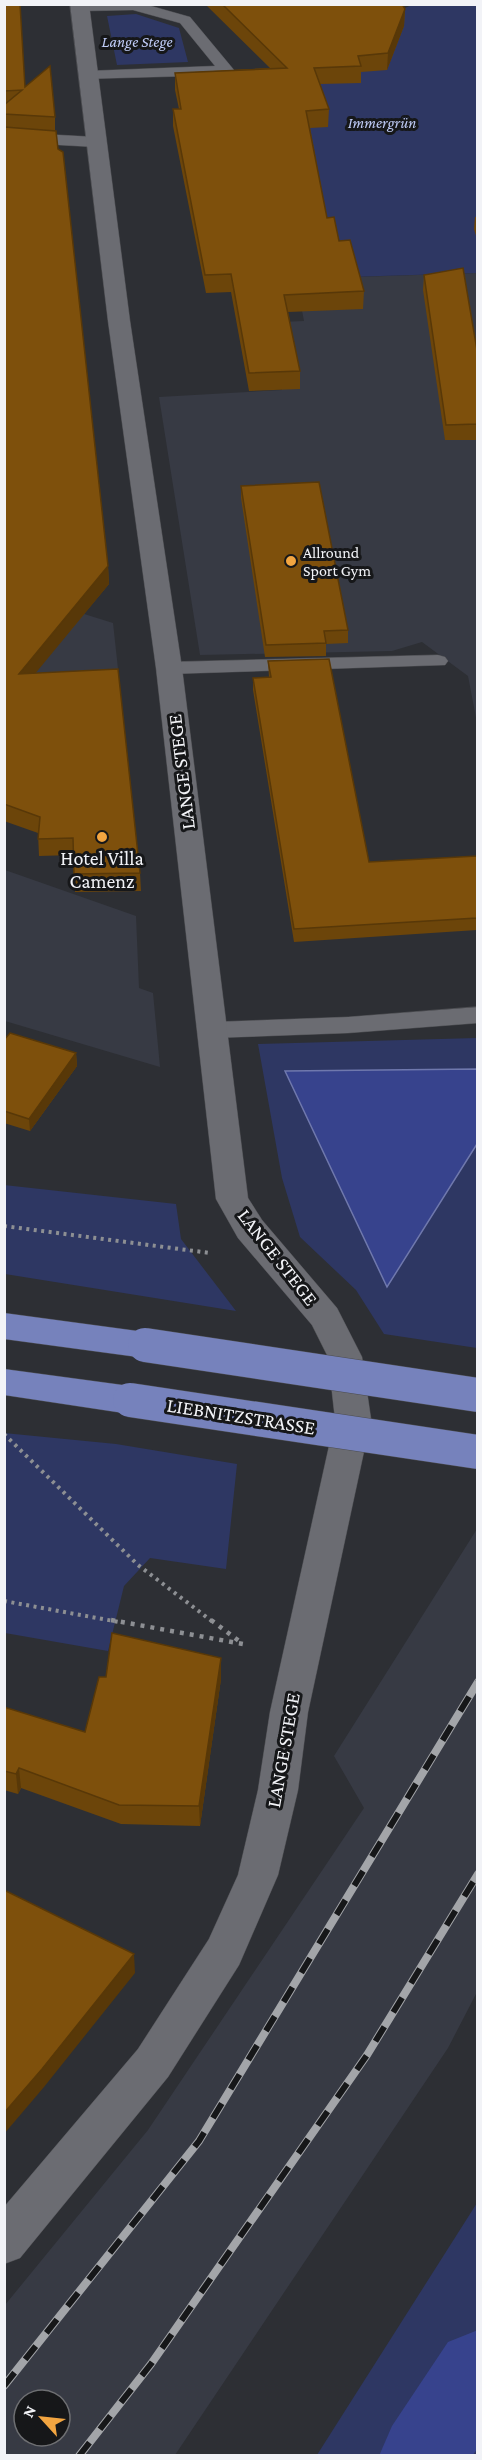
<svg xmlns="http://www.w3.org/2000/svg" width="482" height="2460" font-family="'Crimson Pro',serif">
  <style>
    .built { fill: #373a44; fill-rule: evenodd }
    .green { fill: #2e3763 }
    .water { fill: #37438d; stroke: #6f78ad; stroke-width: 1.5 }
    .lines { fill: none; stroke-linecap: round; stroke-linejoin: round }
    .canal { fill: #37438d; fill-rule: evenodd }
    .service-casing { stroke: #4b4c50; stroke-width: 1 }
    .minor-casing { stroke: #4b4c50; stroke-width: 1 }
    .primary-casing { stroke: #4b4c50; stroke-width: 1 }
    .path-far1 { stroke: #8d8f93; stroke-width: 4; stroke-dasharray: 3 4.5; stroke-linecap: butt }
    .path { stroke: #8d8f93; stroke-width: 4.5; stroke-dasharray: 4 6; stroke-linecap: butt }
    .service { fill: #6b6c72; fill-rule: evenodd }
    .minor { fill: #6b6c72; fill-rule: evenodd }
    .primary { fill: #7682bc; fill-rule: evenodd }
    .rail-casing { stroke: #a3a5a9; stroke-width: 8 }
    .rail { stroke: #161719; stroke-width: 6; stroke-dasharray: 17; stroke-linecap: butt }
    .primary-bridge-casing { stroke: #4b4c50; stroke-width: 35; stroke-linecap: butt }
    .primary-bridge { stroke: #7682bc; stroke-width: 34 }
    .wall { fill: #6c450a }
    .shaded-wall { fill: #583808 }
    .building { fill: #7e500c; stroke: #583808; stroke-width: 1.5 }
    .poi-dot { fill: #f2a541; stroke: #161719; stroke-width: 2 }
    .labels { text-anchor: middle; stroke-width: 6; stroke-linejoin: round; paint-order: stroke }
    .far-park-label { font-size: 16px; font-style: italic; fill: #becaf5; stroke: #161719 }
    .far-poi-label { font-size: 16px; fill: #f2f3f7; stroke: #161719; text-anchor: start }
    .street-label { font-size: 20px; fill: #f2f3f7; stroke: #161719 }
    .poi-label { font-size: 20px; fill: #f2f3f7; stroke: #161719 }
  </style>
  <rect width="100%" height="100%" fill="#2d2f34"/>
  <!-- built -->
  <path class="built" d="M477,273V723L468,676L422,642L392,651L200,655L159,397L282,390L274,346L238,324L304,321L296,279Z
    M4,589L113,623L120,687L27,691Z
    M5,870L136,916L139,988L153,993L160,1067L5,1021Z
    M477,1529V1992L448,2048L175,2455H5V2305L148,2130L364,1808L334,1756ZM24,2400H60V2436H24Z"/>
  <!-- green -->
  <path class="green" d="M412,5H477V273L317,278L272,64Z
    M136,14L179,28L188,62L117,65L107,16Z
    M477,1038V1348L384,1334L356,1290L300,1237L282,1178L258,1044Z
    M4,1185L176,1204L181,1239L236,1311L5,1274Z
    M4,1433L116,1444L237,1464L226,1569L150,1558L124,1586L108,1651L5,1633Z
    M477,2203V2455H317Z"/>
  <!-- water -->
  <path class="water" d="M477,1069V1144L387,1287L285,1071Z"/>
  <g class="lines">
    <!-- canal -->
    <path class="canal" d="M478,2330V2448L472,2456H379L392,2426L448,2342Z"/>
    <!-- service casing -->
    <g class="service-casing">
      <path id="service" d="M74,4H144L190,17L234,70L226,75L82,79L79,76L82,73L87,71L215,66L180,23L133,10L80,11L75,10Z
        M4,132L96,137L104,142L96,147L4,142Z
        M438,655L445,657L448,661L445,665L169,674L162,672L159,668L162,664L169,662Z
        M478,1007V1023L348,1033L212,1038L204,1036L200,1030L204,1024L212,1022L348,1017Z"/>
    </g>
    <!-- minor casing -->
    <g class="minor-casing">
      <path id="minor" d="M70,4H89L130,321L182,668L248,1198L262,1220L337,1308L362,1357L371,1419L308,1712L298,1790L278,1875L239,1965L168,2077L20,2258L4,2264V2207L138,2049L209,1939L238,1875L258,1790L270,1712L335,1419L328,1357L312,1325L238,1238L216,1199L156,668L108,321Z"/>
    </g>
    <!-- primary casing -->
    <g class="primary-casing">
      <path id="primary" d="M4,1313L145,1332L157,1336L162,1345L157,1354L145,1358L4,1339Z
        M4,1369L130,1386L142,1390L147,1400L142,1410L130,1414L4,1395Z"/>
    </g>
    <!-- path-far1 -->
    <path class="path-far1" d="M4,1226L210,1253
      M4,1434L138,1565L213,1622
      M4,1601L119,1622"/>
    <!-- path -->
    <path class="path" d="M111,1620L243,1644
      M211,1620L243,1644"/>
    <!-- service -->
    <use href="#service" class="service"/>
    <!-- minor -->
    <use href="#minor" class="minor"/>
    <!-- primary -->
    <use href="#primary" class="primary"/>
    <!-- rail casing -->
    <g class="rail-casing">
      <path id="rail" d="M4,2386L199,2141L478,1682
        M79,2456L151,2364L367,2055L478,1874"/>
    </g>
    <!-- rail -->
    <use href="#rail" class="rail"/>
    <!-- primary-bridge casing -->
    <g class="primary-bridge-casing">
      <path id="primary-bridge" d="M145,1345L478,1395
        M130,1400L478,1452"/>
    </g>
    <!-- primary-bridge -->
    <use href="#primary-bridge" class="primary-bridge"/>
  </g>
  <!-- wall -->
  <path class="wall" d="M4,4L25,87L55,117V131L108,566L109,584L35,673L140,873L141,891L75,892L73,855L39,856L38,833L4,821Z
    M205,4H402L405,9L404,26L387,70L361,72V83L320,84L329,109L328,127L310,128L327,218L364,291L363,309L288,312L300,371V389L249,391L231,292L206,293L173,126V109H179L175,90V73L270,68Z
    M475,217H477V239L474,229Z
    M424,275L477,350V440H445L423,290Z
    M241,486L348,630V643L326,644V656L265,657L241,498Z
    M268,661L369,862L477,856V930L294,942L253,690V678L269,677Z
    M4,1040L76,1053L77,1066L30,1131L4,1123Z
    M221,1679L200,1826L121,1824L21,1788L18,1794L4,1790V1707L85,1732Z"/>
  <!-- shaded-wall -->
  <path class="shaded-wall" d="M405,9L404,26L387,70L388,53Z
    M108,566L109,584L20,692L19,674Z
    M76,1053L77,1066L30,1131L29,1119Z
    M221,1658V1679L200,1826L199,1806Z
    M19,1768L21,1788L18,1794L16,1774Z
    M134,1954L135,1973L44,2087L4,2134V2113Z"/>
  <!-- building -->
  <path class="building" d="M4,4H20L25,87L50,66L55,117L4,114V105L22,90L4,91Z
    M222,4H402L405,9L388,53L358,56L361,66L314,68L329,109L306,111L327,218L334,217L339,241L350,240L364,291L284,295L300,371L249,373L231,274L205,275L173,109H181L175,73L287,68Z
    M4,127L56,131L58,149L63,152L108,566L19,674L118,669L140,873L74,874L73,838L38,839L40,817L4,804Z
    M463,268L477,350V424L446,425L424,275Z
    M319,482L348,630L324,631L326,643L266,645L241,486Z
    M329,659L369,862L477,856V918L294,929L253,678L271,677L268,661Z
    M10,1033L76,1053L29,1119L4,1111V1040Z
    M112,1633L221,1658L199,1806L119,1805L19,1768L16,1774L4,1771V1707L85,1732L99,1677H106Z
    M4,1890L134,1954L42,2069L4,2113Z"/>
  <!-- markers -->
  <g class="poi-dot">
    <circle cx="291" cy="561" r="6"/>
    <circle cx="102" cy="837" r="6"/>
  </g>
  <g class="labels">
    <!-- far-park labels -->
    <g class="far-park-label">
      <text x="137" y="47">Lange Stege</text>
      <text x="382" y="128">Immergrün</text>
    </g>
    <!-- far-poi labels -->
    <g class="far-poi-label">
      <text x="303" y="558">Allround<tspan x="303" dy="18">Sport Gym</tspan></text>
    </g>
    <!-- street labels -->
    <g class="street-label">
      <text transform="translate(181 772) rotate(-97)" y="7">LANGE STEGE</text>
      <text transform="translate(278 1257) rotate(52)" y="7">LANGE STEGE</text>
      <text transform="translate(241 1416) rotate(9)" y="7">LIEBNITZSTRASSE</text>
      <text transform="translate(283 1750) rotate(-80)" y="7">LANGE STEGE</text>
    </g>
    <!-- poi labels -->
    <g class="poi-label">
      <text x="102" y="865">Hotel Villa<tspan x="102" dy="23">Camenz</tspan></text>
    </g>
  </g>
  <!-- border -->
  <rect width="482" height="2460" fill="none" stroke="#f2f3f7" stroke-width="12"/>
  <!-- north arrow -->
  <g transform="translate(42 2418) rotate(297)"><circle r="28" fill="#161719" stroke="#6e6f72" stroke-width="1.5"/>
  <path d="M0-4.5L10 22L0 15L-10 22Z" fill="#f2a541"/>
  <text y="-9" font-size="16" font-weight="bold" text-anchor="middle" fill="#f2f3f7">N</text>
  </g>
</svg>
